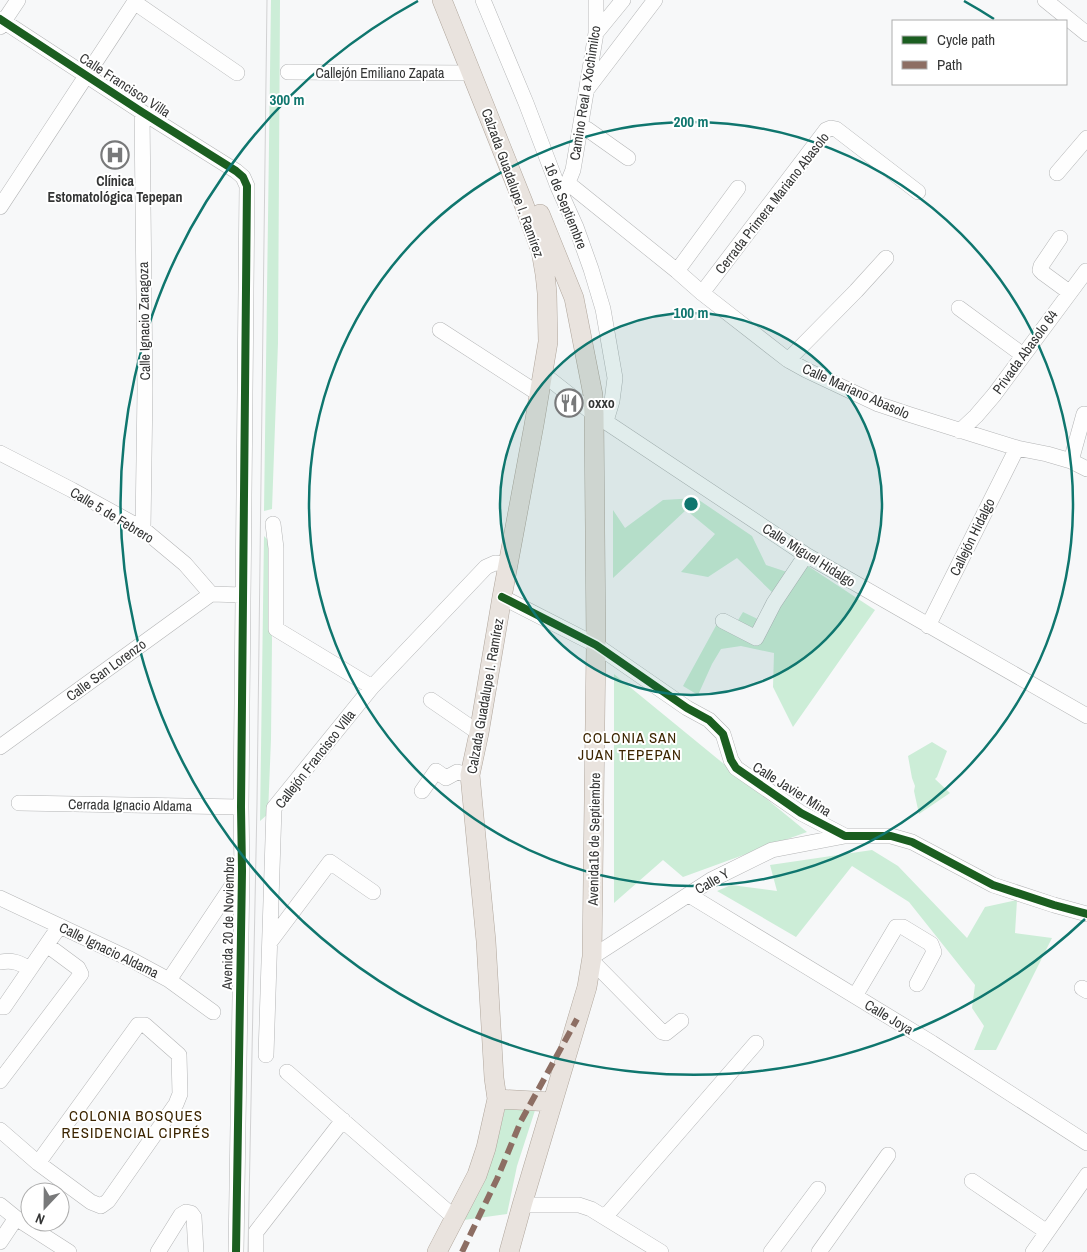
<svg xmlns="http://www.w3.org/2000/svg" width="1087" height="1252" font-family="'Archivo Narrow',sans-serif">
  <style>
    .green { fill: #ccedd7 }
    .lines { fill: none; stroke-linecap: round; stroke-linejoin: round }
    .minor-casing { stroke: #b4b5b6; stroke-width: 16 }
    .major-casing { stroke: #b0a69c; stroke-width: 20 }
    .minor { stroke: #fefefe; stroke-width: 15 }
    .major { stroke: #e9e3de; stroke-width: 19 }
    .tram { stroke: #d1d1d2; stroke-width: 1 }
    .quiet { stroke: #8d6e63; stroke-width: 6; stroke-dasharray: 12 6; stroke-linecap: butt }
    .cycleway-casing { stroke: #fff; stroke-width: 11 }
    .cycleway { stroke: #1b5e20; stroke-width: 8 }
    .ring { fill: none; stroke: #0f766e; stroke-width: 2.5 }
    .labels { text-anchor: middle; stroke-width: 4; stroke-linejoin: round; paint-order: stroke }
    .street-label { font-size: 14px; fill: #343535; stroke: #fff }
    .poi-label { font-size: 14px; font-weight: bold; fill: #343535; stroke: #fff }
    .neighbourhood-label { font-size: 15px; letter-spacing: 1px; fill: #3c2501; stroke: #fff }
    .centre { fill: #0f766e; stroke: #fff; stroke-width: 2.5 }
    .ring-label { font-size: 15px; text-anchor: middle; font-weight: bold; fill: #0f766e; stroke: #fff; stroke-width: 4; stroke-linejoin: round; paint-order: stroke }
  </style>
  <rect width="100%" height="100%" fill="#f7f8f9"/>
  <!-- green -->
  <path class="green" d="M271,0H280L278,343L272,509L264,511Z
    M696,498L752,536L766,565L793,574L808,566L875,610L793,727L773,687L774,653L741,646L721,649L712,664L698,695L683,686L718,622L735,625L743,612L770,625L777,597L737,558L708,577L681,572L715,534L686,510L613,578V510L625,528L663,500Z
    M264,536L273,545L271,603L272,640L271,739L268,814L260,821Z
    M614,674L807,832L683,877L663,860L614,903Z
    M932,742L947,751L937,777L935,779L950,793L919,814L914,791L915,786L912,778L908,756Z
    M872,850L898,866L967,938L985,907L1017,900L1015,933L1052,938L996,1050H974L984,1026L972,1008L975,985L909,902L852,866L796,937L717,891L731,885L777,891L770,865Z
    M540,1095L517,1166L507,1214L464,1220L483,1183L492,1159L505,1109Z"/>
  <g class="lines">
    <!-- minor casing -->
    <g class="minor-casing">
      <path id="minor" d="M483,0L526,103L558,187L576,227L591,269L603,309L615,378L612,401L606,421
        M1045,0L1087,34
        M134,2L237,73
        M0,19L142,112L236,171L243,177L247,186L241,807L242,871L236,1252
        M0,27L18,0
        M596,33L623,0
        M288,72L472,73
        M588,88L655,0
        M142,112L145,389L143,529
        M581,127L587,129L628,158
        M1057,173L1087,138
        M567,185L573,170L596,33V0
        M558,187L567,185L574,188L677,271L702,293L788,360L806,370L878,404L911,415L1017,448L1047,454L1071,461L1087,469
        M0,207L136,0
        M1060,238L1041,266L1040,270L1043,273L1069,292
        M677,271L738,188
        M702,293L826,130L831,128L836,129L918,192
        M959,308L1023,355
        M440,330L539,394
        M788,360L856,291L886,258
        M543,374L594,414L806,555L1087,716
        M960,431L976,416L994,395L1086,271
        M0,453L72,490L143,529L185,564L211,594
        M1071,461L1084,414
        M273,524L276,548V629L372,687
        M211,594L243,595
        M502,597L596,645L687,708L709,720L723,734L731,760L736,768L801,813L845,836H891L912,842L993,885L1054,905L1087,914
        M723,621L756,638L774,603L806,555
        M928,626L1017,448
        M431,700L479,733
        M0,747L211,594
        M422,791L436,771L446,778L457,772L470,775
        M19,803L241,807
        M689,895L932,1043L1087,1143
        M0,898L130,959L169,980L213,1012
        M270,942L330,862L373,892
        M592,957L711,880L772,850L845,836
        M592,961L662,1032L666,1033L681,1021
        M0,962C13,960 18,962 30,969
        M169,980L242,871
        M1082,988L1087,991
        M855,996L896,927H903L931,944L934,952L917,984
        M0,1007H4L52,937L60,926
        M266,1055L274,808L372,687L486,567L495,563L508,564
        M287,1072L455,1218
        M0,1081L81,974L78,968L47,945
        M0,1130L38,1163L91,1202L101,1206L108,1201L176,1104L180,1094L179,1055L145,1025H138L38,1163
        M972,1181L1047,1232
        M0,1205L16,1218L69,1252
        M522,1205H579L591,1209L661,1252
        M605,1217L756,1043
        M0,1242L16,1218
        M158,1252L181,1215L186,1212L191,1213L194,1217L196,1252
        M256,1252V1232L343,1120
        M771,1252L818,1189
        M819,1252L888,1155
        M1033,1252L1087,1175"/>
    </g>
    <!-- major casing -->
    <g class="major-casing">
      <path id="major" d="M497,1099L552,1102
        M437,1252L477,1175L486,1148L497,1099L494,1078L486,941L470,775L479,733L502,597L534,425L548,342L547,293L545,274L541,251L523,202L442,0
        M509,1252L522,1205L587,987L592,957L596,645L594,414L593,395L574,298L540,214"/>
    </g>
    <!-- minor -->
    <use href="#minor" class="minor"/>
    <!-- major -->
    <use href="#major" class="major"/>
    <!-- tram -->
    <path class="tram" d="M248,1252L257,803L267,0"/>
    <!-- quiet -->
    <path class="quiet" d="M462,1252L497,1179L521,1121L577,1019"/>
    <!-- cycleway casing -->
    <g class="cycleway-casing">
      <path id="cycleway" d="M0,19L142,112L236,171L243,177L247,186L241,807L242,871L236,1252
        M502,597L596,645L687,708L709,720L723,734L731,760L736,768L801,813L845,836H891L912,842L993,885L1054,905L1087,914"/>
    </g>
    <!-- cycleway -->
    <use href="#cycleway" class="cycleway"/>
  </g>
  <!-- distance rings -->
  <circle cx="691" cy="504" r="191" fill="#0f766e" fill-opacity=".12"/>
  <g class="ring">
    <circle cx="691" cy="504" r="191"/>
    <circle cx="691" cy="504" r="382"/>
    <path d="M1085 919A572 572 0 1 1 418 1M964 1A572 572 0 0 1 994 19"/>
  </g>
  <!-- icons -->
  <defs>
    <g id="hospital-ring" transform="scale(1.4375)"><circle r="9.5" fill="#fff" stroke="#78797a" stroke-width="1.5"/><path d="M-5-5h3v3.5h4V-5h3V5h-3V1.5h-4V5h-3Z" fill="#78797a"/></g>
    <g id="restaurant-ring" transform="scale(1.4375)"><circle r="9.5" fill="#fff" stroke="#78797a" stroke-width="1.5"/><path d="M-5-6h1v4h1v-4h1v4h1v-4h1v5L-1.5 .5V6h-2V.5L-5-1ZM5-6V6H3V1.5H1.5Q1.5-4 5-6Z" fill="#78797a"/></g>
  </defs>
  <g fill-rule="evenodd">
    <use href="#hospital-ring" x="115" y="155"/>
    <use href="#restaurant-ring" x="569" y="403"/>
  </g>
  <g class="labels">
    <!-- street labels -->
    <g class="street-label">
      <text x="380" y="78">Callejón Emiliano Zapata</text>
      <text transform="translate(125 85) rotate(33)" y="5">Calle Francisco Villa</text>
      <text transform="translate(585 93) rotate(-81)" y="5">Camino Real a Xochimilco</text>
      <text transform="translate(513 183) rotate(70)" y="5">Calzada Guadalupe I. Ramírez</text>
      <text transform="translate(772 203) rotate(-52)" y="5">Cerrada Primera Mariano Abasolo</text>
      <text transform="translate(566 206) rotate(68)" y="5">16 de Septiembre</text>
      <text transform="translate(144 321) rotate(-91)" y="5">Calle Ignacio Zaragoza</text>
      <text transform="translate(1025 352) rotate(-54)" y="5">Privada Abasolo 64</text>
      <text transform="translate(856 391) rotate(24)" y="5">Calle Mariano Abasolo</text>
      <text transform="translate(112 515) rotate(31)" y="5">Calle 5 de Febrero</text>
      <text transform="translate(972 537) rotate(-64)" y="5">Callejón Hidalgo</text>
      <text transform="translate(809 555) rotate(32)" y="5">Calle Miguel Hidalgo</text>
      <text transform="translate(106 670) rotate(-36)" y="5">Calle San Lorenzo</text>
      <text transform="translate(485 696) rotate(-80)" y="5">Calzada Guadalupe I. Ramírez</text>
      <text transform="translate(315 759) rotate(-52)" y="5">Callejón Francisco Villa</text>
      <text transform="translate(792 789) rotate(32)" y="5">Calle Javier Mina</text>
      <text transform="translate(130 805) rotate(1)" y="5">Cerrada Ignacio Aldama</text>
      <text transform="translate(594 839) rotate(-89)" y="5">Avenida16 de Septiembre</text>
      <text transform="translate(712 881) rotate(-30)" y="5">Calle Y</text>
      <text transform="translate(228 923) rotate(-89)" y="5">Avenida 20 de Noviembre</text>
      <text transform="translate(109 950) rotate(26)" y="5">Calle Ignacio Aldama</text>
      <text transform="translate(889 1017) rotate(31)" y="5">Calle Joya</text>
    </g>
    <!-- poi labels -->
    <g class="poi-label">
      <text x="115" y="186">Clínica<tspan x="115" dy="16">Estomatológica Tepepan</tspan></text>
      <text x="588" y="408" text-anchor="start">oxxo</text>
    </g>
    <!-- neighbourhood labels -->
    <g class="neighbourhood-label">
      <text x="630" y="743">COLONIA SAN<tspan x="630" dy="17">JUAN TEPEPAN</tspan></text>
      <text x="136" y="1121">COLONIA BOSQUES<tspan x="136" dy="17">RESIDENCIAL CIPRÉS</tspan></text>
    </g>
  </g>
  <circle cx="691" cy="504" r="8" class="centre"/>
  <g class="ring-label">
    <text x="287" y="105">300 m</text>
    <text x="691" y="127">200 m</text>
    <text x="691" y="318">100 m</text>
  </g>
  <!-- legend -->
  <rect x="892" y="20" width="175" height="65" fill="#ffffff" stroke="#aeaeae"/>
  <rect x="902" y="36" width="25" height="8" fill="#1b5e20" stroke="#aeaeae"/>
  <text x="937" y="45" font-size="15" fill="#343535">Cycle path</text>
  <rect x="902" y="61" width="25" height="8" fill="#8d6e63" stroke="#aeaeae"/>
  <text x="937" y="70" font-size="15" fill="#343535">Path</text>
  <!-- north arrow -->
  <g transform="translate(45 1207) rotate(202)"><circle r="24" fill="#ffffff" stroke="#aeaeae"/>
  <path d="M0-4L9 19L0 12L-9 19Z" fill="#78797a"/>
  <text y="-8" font-size="14" font-weight="bold" text-anchor="middle" fill="#343535">N</text>
  </g>
</svg>
